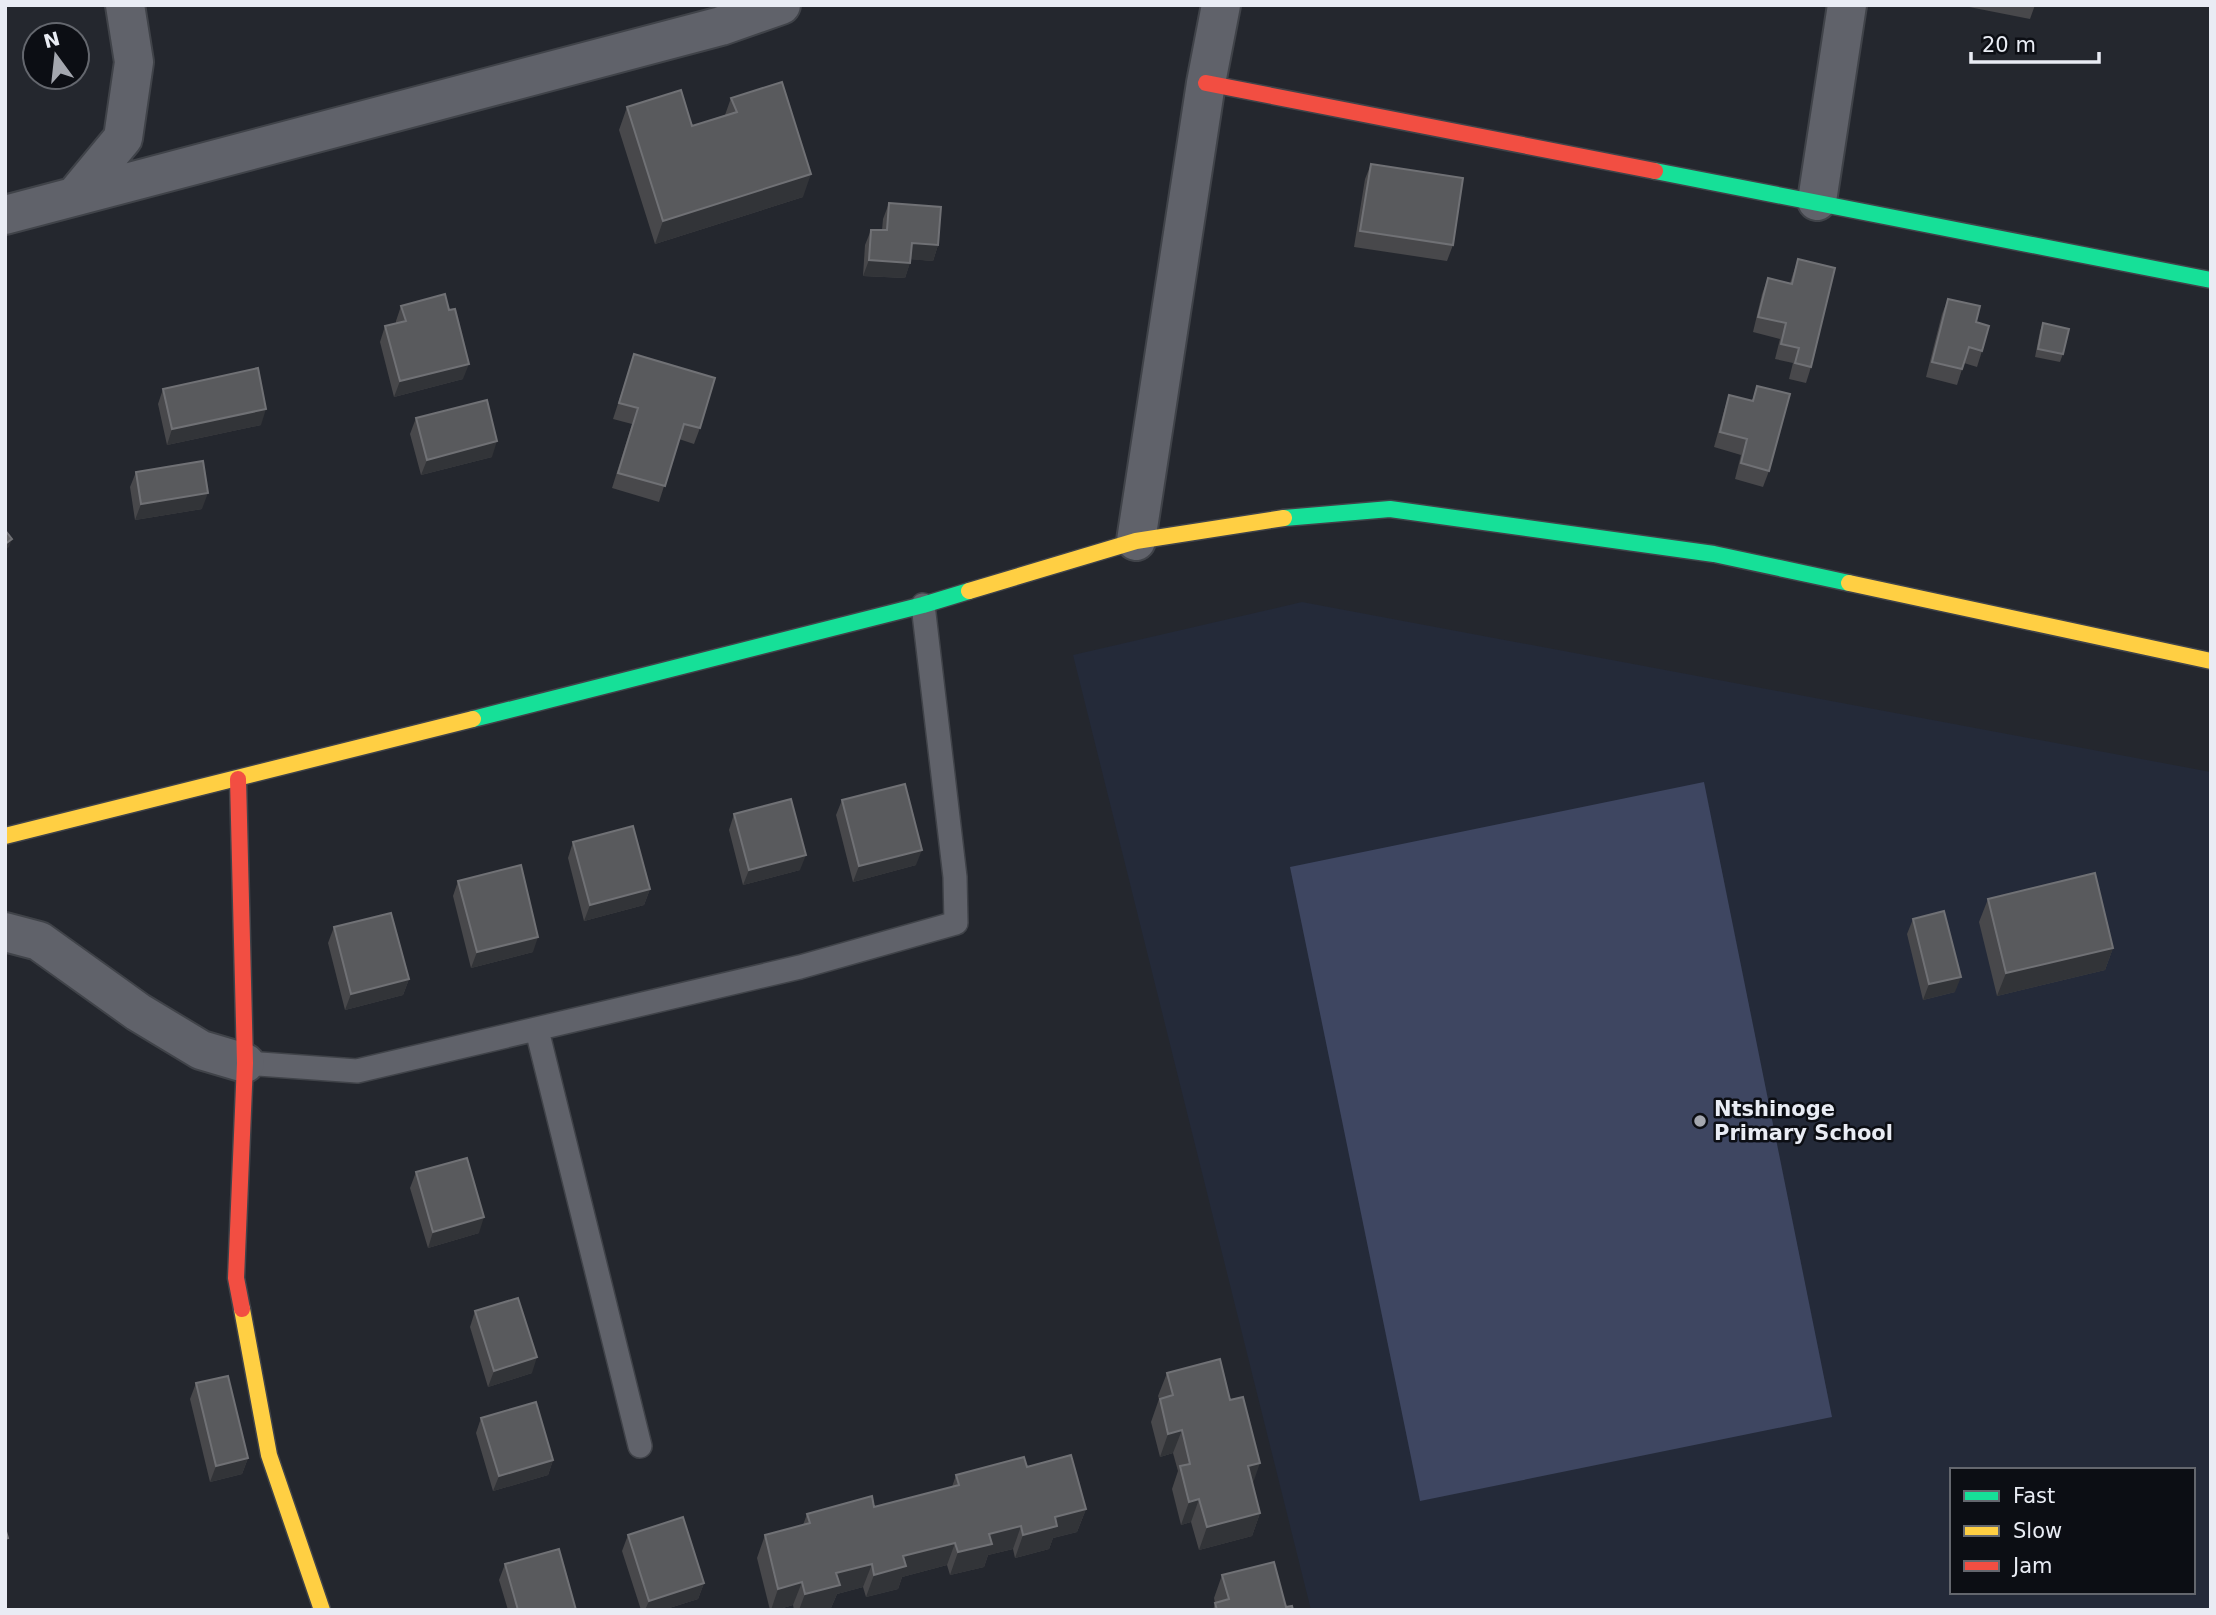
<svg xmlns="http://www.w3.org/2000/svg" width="2216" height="1615" font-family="'DejaVu Sans',sans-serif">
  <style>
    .built { fill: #242a39; fill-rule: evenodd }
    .pitch { fill: #3e4661 }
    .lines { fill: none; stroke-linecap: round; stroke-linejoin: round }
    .lane-casing { stroke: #404349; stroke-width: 26 }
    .street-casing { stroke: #404349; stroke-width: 42 }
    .fast-casing { stroke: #404349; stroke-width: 19 }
    .slow-casing { stroke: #404349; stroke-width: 19 }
    .jam-casing { stroke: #404349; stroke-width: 19 }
    .lane { stroke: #60626a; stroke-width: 23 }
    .street { stroke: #60626a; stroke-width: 38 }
    .fast { stroke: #16e098; stroke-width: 16 }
    .slow { stroke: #ffcf43; stroke-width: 16 }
    .jam { stroke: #f24e42; stroke-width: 16 }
    .wall { fill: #48484b }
    .shaded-wall { fill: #323438 }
    .building { fill: #595a5d; stroke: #707175; stroke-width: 2 }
    .poi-dot { fill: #a4a7af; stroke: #0c0e14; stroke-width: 2.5 }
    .labels { text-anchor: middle; stroke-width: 5; stroke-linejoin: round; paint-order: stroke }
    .poi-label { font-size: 21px; font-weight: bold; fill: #e9ecf4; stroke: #0c0e14; text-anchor: start }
  </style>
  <rect width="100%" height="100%" fill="#24272e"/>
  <!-- built -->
  <path class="built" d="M1302,602L2211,772V1610H1311L1073,655ZM1952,1470H2193V1592H1952Z"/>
  <!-- pitch -->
  <path class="pitch" d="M1704,782L1832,1417L1420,1501L1290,867Z"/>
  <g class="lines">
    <!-- lane casing -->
    <g class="lane-casing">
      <path id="lane" d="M537,1030L640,1446
        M245,1063L357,1071L800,967L956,923L955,877L923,605"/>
    </g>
    <!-- street casing -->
    <g class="street-casing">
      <path id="street" d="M75,196L123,138L134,62L125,5
        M1817,201L1847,5
        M5,215L721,26L781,5
        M1136,541L1206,83L1221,5
        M5,932L39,941L138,1012L201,1050L245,1063"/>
    </g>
    <!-- fast casing -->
    <g class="fast-casing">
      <path id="fast" d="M1655,171L2211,280
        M1284,518L1390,509L1714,554L1849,583
        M473,719L923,605L969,591"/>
    </g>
    <!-- slow casing -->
    <g class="slow-casing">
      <path id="slow" d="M1849,583L2211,661
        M969,591L1136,541L1284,518
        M5,836L473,719
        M242,1309L269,1455L322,1610"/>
    </g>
    <!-- jam casing -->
    <g class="jam-casing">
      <path id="jam" d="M1206,83L1655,171
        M238,779L245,1063L236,1278L242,1309"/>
    </g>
    <!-- lane -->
    <use href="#lane" class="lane"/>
    <!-- street -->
    <use href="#street" class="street"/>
    <!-- fast -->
    <use href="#fast" class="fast"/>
    <!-- slow -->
    <use href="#slow" class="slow"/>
    <!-- jam -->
    <use href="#jam" class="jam"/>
  </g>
  <!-- wall -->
  <path class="wall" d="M1959,5H2035L2030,19Z
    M731,98L803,197L655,244L619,130L627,107L692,126L725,115Z
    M1371,164L1453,245L1447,261L1354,247L1365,179Z
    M889,203L938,245L933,261L911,259L905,278L863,276L865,245L871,230H882L883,219Z
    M1798,259L1811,367L1806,383L1789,379L1793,363L1775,359L1780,339L1753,332L1762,294L1768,278L1790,283Z
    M1948,299L1976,322L1982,351L1977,367L1964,363L1957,385L1926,377L1942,314Z
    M401,306L463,379L394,397L380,342L385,326L396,324V321Z
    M2043,323L2063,354L2060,362L2035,357L2040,331Z
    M634,354L700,428L694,444L679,439L659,502L612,488L632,424L613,419Z
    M1757,386L1769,471L1763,487L1735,479L1741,455L1714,447L1724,411L1729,395L1752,401Z
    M163,389L261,425L167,445L158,404Z
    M416,418L492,457L421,475L410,434Z
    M136,472L202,509L135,520L130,487Z
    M842,800L916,865L853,882L836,815Z
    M734,814L800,870L743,885L729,830Z
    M573,842L650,889L644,905L584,921L568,858Z
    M458,881L533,952L471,968L453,896Z
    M1988,899L2113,948L2105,970L1997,996L1979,922Z
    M1913,919L1955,992L1923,1000L1907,934Z
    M334,927L409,979L403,995L345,1010L328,943Z
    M416,1172L479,1233L428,1248L410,1188Z
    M475,1311L532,1373L488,1387L470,1327Z
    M1167,1373L1252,1484L1260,1513L1252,1536L1199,1550L1191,1522L1181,1525L1172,1489L1178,1471L1173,1453L1160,1457L1151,1422L1159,1399L1158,1396Z
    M196,1383L248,1458L242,1474L210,1482L190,1399Z
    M481,1418L553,1460L548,1475L493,1491L476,1433Z
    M1027,1467L1086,1509L1077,1532L1053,1538L1049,1549L1015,1558L1013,1549L988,1555L984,1567L950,1575L947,1565L902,1577L898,1589L866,1597L863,1587L837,1594L831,1608L825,1610H794L793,1605L776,1610H770L757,1558L765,1535L803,1525L807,1514L874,1507L952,1487L956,1475Z
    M628,1535L704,1583L698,1599L663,1610H641L622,1551Z
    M505,1564L576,1610H508L499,1580Z
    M1222,1575L1286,1607L1293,1610H1213L1215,1603L1214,1598Z"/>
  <!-- shaded-wall -->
  <path class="shaded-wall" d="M811,174L803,197L655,244L663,221Z
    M912,243L938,245L933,261L906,259Z
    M869,260L910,263L905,278L863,276Z
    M469,364L463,379L394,397L400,381Z
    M266,409L261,425L167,445L172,429Z
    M497,441L492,457L421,475L427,460Z
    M208,493L202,509L135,520L141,504Z
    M12,539L9,547L5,550V544Z
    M922,850L916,865L853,882L859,866Z
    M806,855L800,870L743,885L749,870Z
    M650,889L644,905L584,921L590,905Z
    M538,937L533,952L471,968L477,952Z
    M2113,948L2105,970L1997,996L2006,973Z
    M1961,977L1955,992L1923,1000L1929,984Z
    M409,979L403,995L345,1010L351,994Z
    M484,1217L479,1233L428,1248L433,1232Z
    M537,1357L532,1373L488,1387L494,1371Z
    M1182,1430L1173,1453L1160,1457L1168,1434Z
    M248,1458L242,1474L210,1482L216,1466Z
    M553,1460L548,1475L493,1491L499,1476Z
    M1260,1463L1252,1486L1248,1466Z
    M1199,1499L1191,1522L1181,1525L1189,1502Z
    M1086,1509L1077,1532L1053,1538L1049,1549L1015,1558L1023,1535L1055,1517Z
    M1260,1513L1252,1536L1199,1550L1207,1527Z
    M1021,1526L1013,1549L988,1555L984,1567L950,1575L958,1552L989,1534Z
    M955,1543L947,1565L902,1577L898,1589L866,1597L874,1575L903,1556Z
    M872,1564L863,1587L837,1594L831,1608L825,1610H799L805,1594L836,1573Z
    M802,1582L793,1605L776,1610H771L778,1589Z
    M704,1583L698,1599L663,1610H645L649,1601Z"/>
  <!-- building -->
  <path class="building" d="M782,82L811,174L663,221L627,107L681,90L692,126L737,112L731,98Z
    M1371,164L1463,178L1453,245L1360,231Z
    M889,203L941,207L938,245L912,243L910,263L869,260L871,230H887Z
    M1798,259L1835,268L1811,367L1795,363L1799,348L1781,344L1786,323L1758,317L1768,278L1792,284Z
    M445,294L449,310L455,309L469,364L400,381L385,326L406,321L401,306Z
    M1948,299L1980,306L1976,322L1989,326L1982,351L1969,347L1962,369L1932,362Z
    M2043,323L2069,329L2063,354L2038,349Z
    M634,354L715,378L700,428L684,424L665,486L618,473L638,408L619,403Z
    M258,368L266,409L172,429L163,389Z
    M1757,386L1790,394L1769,471L1741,463L1747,439L1720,432L1729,395L1753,401Z
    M487,400L497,441L427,460L416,418Z
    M203,461L208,493L141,504L136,472Z
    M5,530L12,539L5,544Z
    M905,784L922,850L859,866L842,800Z
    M791,799L806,855L749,870L734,814Z
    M633,826L650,889L590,905L573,842Z
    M521,865L538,937L477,952L458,881Z
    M2095,873L2113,948L2006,973L1988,899Z
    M1944,911L1961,977L1929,984L1913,919Z
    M391,913L409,979L351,994L334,927Z
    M467,1158L484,1217L433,1232L416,1172Z
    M518,1298L537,1357L494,1371L475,1311Z
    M1220,1359L1230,1400L1243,1397L1260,1463L1248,1466L1260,1513L1207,1527L1199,1499L1189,1502L1180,1466L1190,1464L1182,1430L1168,1434L1160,1399L1173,1395L1167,1373Z
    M228,1376L248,1458L216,1466L196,1383Z
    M536,1402L553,1460L499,1476L481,1418Z
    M1071,1455L1086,1509L1055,1517L1057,1526L1023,1535L1021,1526L989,1534L992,1544L958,1552L955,1543L903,1556L906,1566L874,1575L872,1564L836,1573L840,1585L805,1594L802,1582L778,1589L765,1535L810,1523L807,1514L872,1496L874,1507L959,1485L956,1475L1024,1457L1027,1467Z
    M683,1517L704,1583L649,1601L628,1535Z
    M5,1528L8,1538L5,1539Z
    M559,1549L576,1610H518L505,1564Z
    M1274,1562L1286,1607L1292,1606L1293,1610H1217L1215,1603L1229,1599L1222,1575Z"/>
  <!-- markers -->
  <circle class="poi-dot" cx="1700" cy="1121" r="7"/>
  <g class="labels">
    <!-- poi labels -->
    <g class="poi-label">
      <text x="1714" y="1116">Ntshinoge<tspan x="1714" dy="24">Primary School</tspan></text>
    </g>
  </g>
  <!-- border -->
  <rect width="2216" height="1615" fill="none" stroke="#e9ecf4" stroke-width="14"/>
  <!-- legend -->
  <rect x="1950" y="1468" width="245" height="126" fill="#0c0e14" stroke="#64676e" stroke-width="2"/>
  <rect x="1964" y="1491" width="35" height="10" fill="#16e098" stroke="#64676e" stroke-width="2"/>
  <text x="2013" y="1503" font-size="21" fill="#e9ecf4">Fast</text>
  <rect x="1964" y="1526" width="35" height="10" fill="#ffcf43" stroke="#64676e" stroke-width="2"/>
  <text x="2013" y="1538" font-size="21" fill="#e9ecf4">Slow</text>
  <rect x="1964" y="1561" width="35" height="10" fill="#f24e42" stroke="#64676e" stroke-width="2"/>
  <text x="2013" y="1573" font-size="21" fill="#e9ecf4">Jam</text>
  <!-- north arrow -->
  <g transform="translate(56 56) rotate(345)"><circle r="33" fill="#0c0e14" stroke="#64676e" stroke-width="2"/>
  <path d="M0-5L12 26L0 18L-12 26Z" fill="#a4a7af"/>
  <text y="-10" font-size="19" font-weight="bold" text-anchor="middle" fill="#e9ecf4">N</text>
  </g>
  <!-- scale -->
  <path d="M1971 52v10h128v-10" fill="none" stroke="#e9ecf4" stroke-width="3.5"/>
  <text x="1982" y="52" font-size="21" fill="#e9ecf4" stroke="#0c0e14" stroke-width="5" paint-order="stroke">20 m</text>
</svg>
